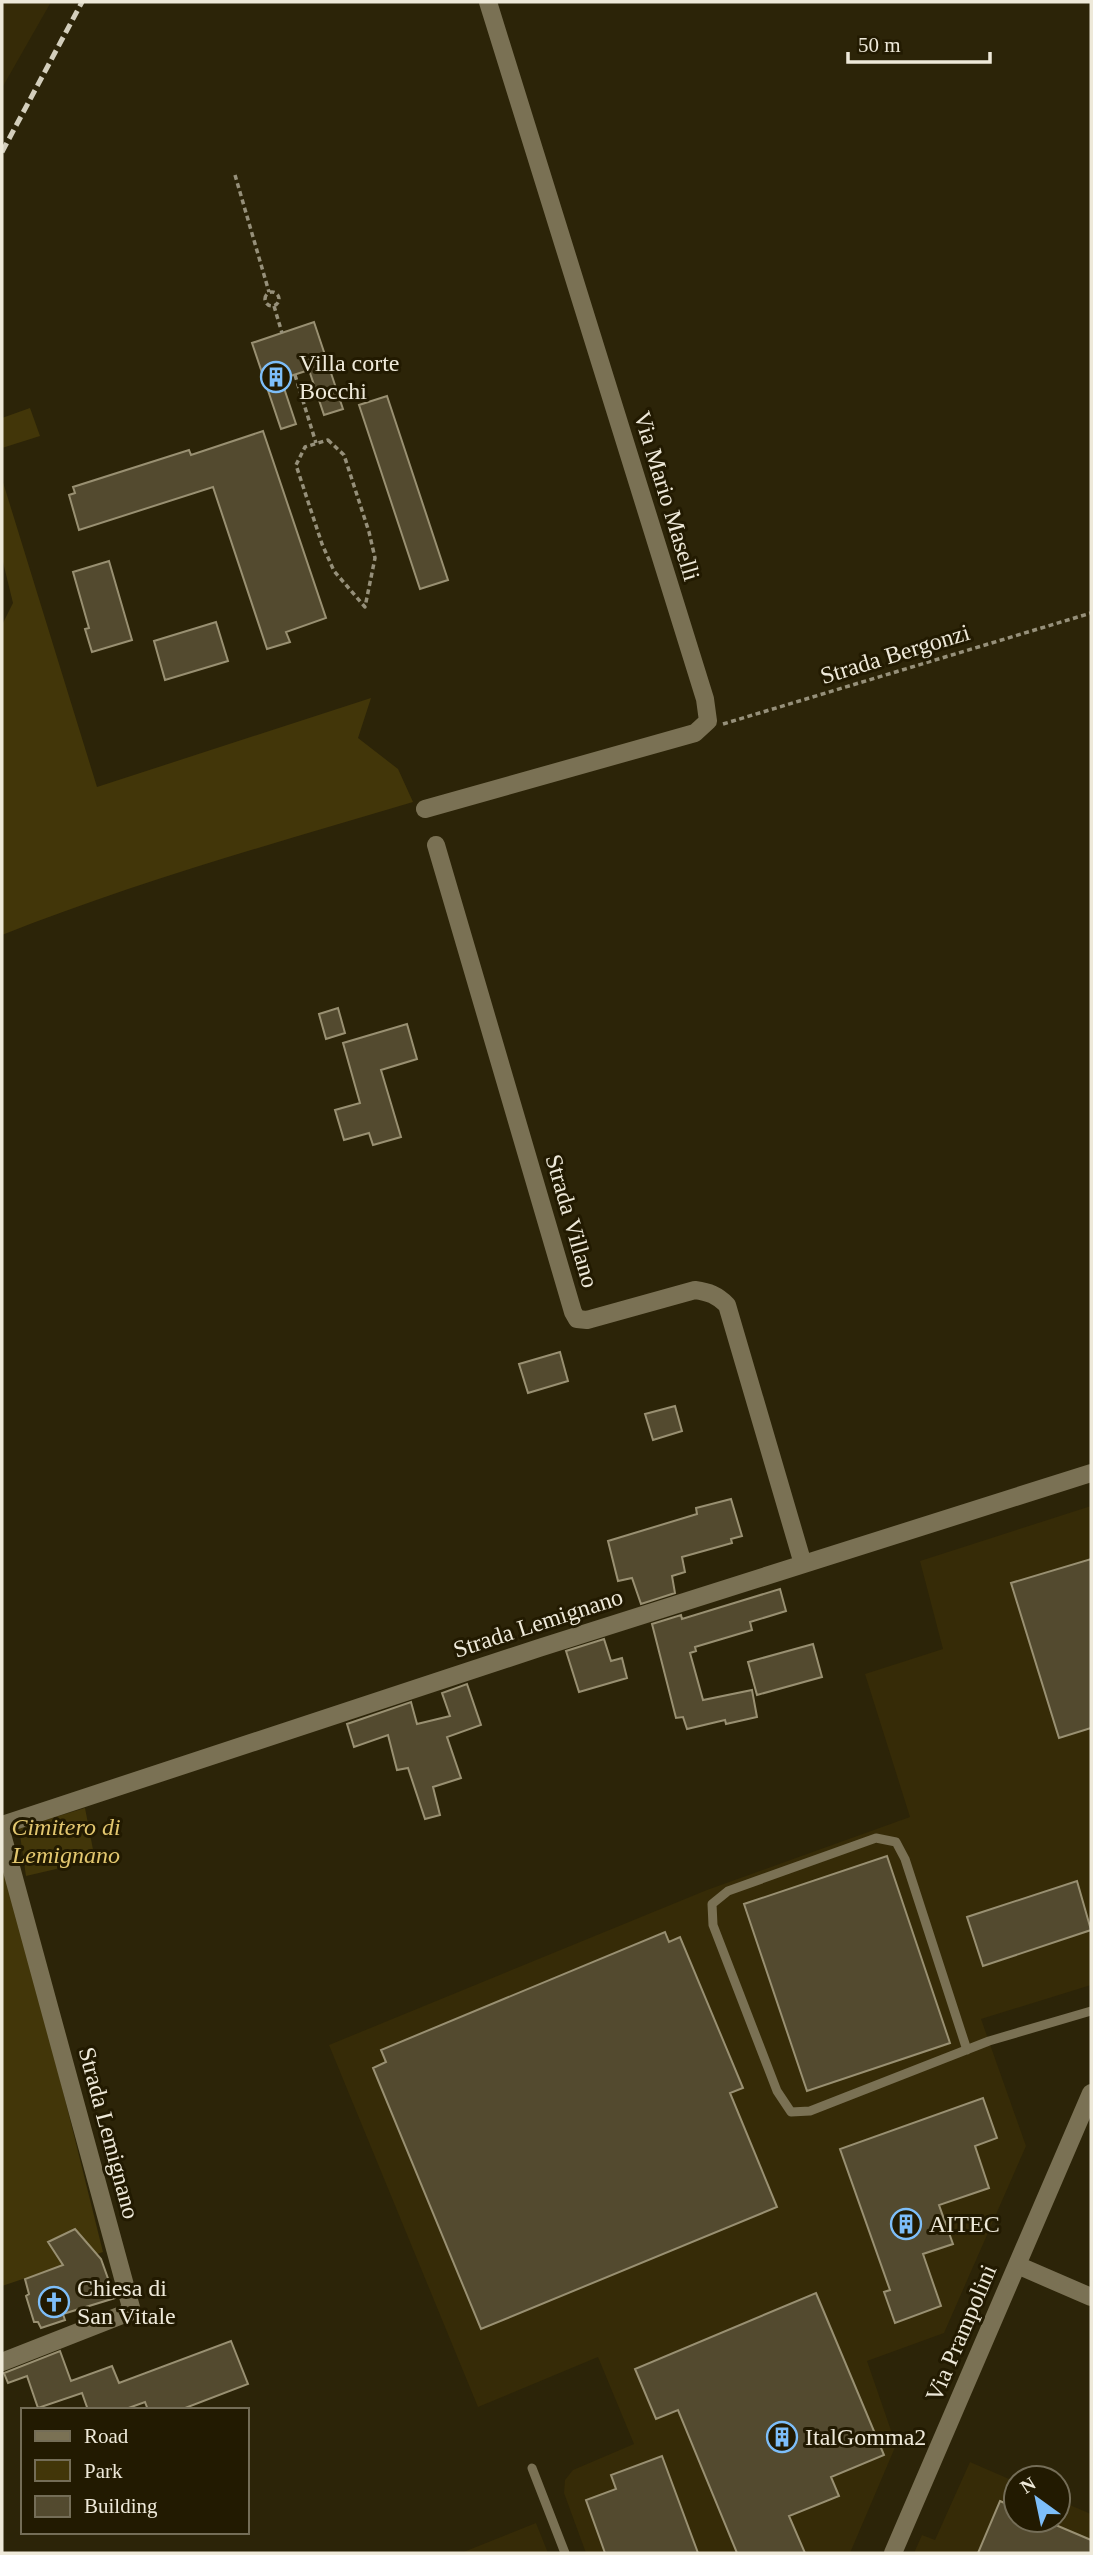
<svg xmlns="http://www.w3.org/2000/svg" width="1093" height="2555" font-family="'Times New Roman',serif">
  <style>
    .built { fill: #362b07 }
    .green { fill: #423609 }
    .building { fill: #534a2f; stroke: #999072; stroke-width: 2 }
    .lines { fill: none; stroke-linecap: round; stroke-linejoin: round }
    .path { stroke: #96907a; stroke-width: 3.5; stroke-dasharray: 5 3.5; stroke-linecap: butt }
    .lane { stroke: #7a7154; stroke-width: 9 }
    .street { stroke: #7a7154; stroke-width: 18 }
    .rail { stroke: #d3cebc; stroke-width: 5; stroke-dasharray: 10 5; stroke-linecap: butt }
    .labels { text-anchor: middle; stroke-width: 6; stroke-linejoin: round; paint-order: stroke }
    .poi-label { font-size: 24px; fill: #eee9d9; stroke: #221a01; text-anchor: start }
    .street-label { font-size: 24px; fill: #eee9d9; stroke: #221a01 }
    .park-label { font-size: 24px; font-style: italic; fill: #e3c76f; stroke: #221a01 }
  </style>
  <rect width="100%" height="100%" fill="#2c2408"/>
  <!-- built -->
  <path class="built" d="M2,2H51L2,88Z
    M1091,1506V1985L981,2019L1026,2146L944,2333L867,2361L896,2445L850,2553H586L564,2493L565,2480L573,2470L634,2444L598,2357L478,2407L329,2045L707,1890L910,1817L865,1674L943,1649L920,1561Z
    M970,2462L1016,2482V2520H1058V2500L1091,2514V2553H914L922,2535L935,2540Z
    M536,2523L548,2553H461Z"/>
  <!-- green -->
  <path class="green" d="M30,408L40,436L2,448V418Z
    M2,479L97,787L371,698L358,738L398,769L413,802C275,843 136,882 2,935V625L13,603L2,558Z
    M85,1808L95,1860L26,1876L19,1828Z
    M2,1846L103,2252L2,2286Z"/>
  <!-- building -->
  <path class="building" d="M314,322L343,409L324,415L309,370L281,379L296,424L281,429L252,343Z
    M387,396L448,580L420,589L359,405Z
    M263,431L326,618L286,632L290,642L267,649L213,487L79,530L69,495L75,493L73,487L189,450L191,455Z
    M109,561L132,640L92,652L85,629L89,628L73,572Z
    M216,622L228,661L165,680L154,641Z
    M338,1008L345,1033L326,1039L319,1014Z
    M407,1024L417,1059L381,1070L401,1137L373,1145L369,1133L344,1140L335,1110L360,1103L343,1043Z
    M560,1352L568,1381L528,1393L519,1364Z
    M675,1406L682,1431L653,1440L645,1414Z
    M731,1499L742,1536L731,1539L732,1543L682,1557L685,1572L672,1576L675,1593L641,1604L632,1578L618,1581L608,1541L697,1514L696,1508Z
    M1091,1559V1728L1059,1738L1011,1583Z
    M780,1589L786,1611L750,1622L752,1630L695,1647L696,1651L690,1653L703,1700L752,1690L757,1717L726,1724L725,1720L687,1729L683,1717L676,1718L652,1624L681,1615L682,1619Z
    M604,1639L611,1661L622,1658L627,1678L579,1692L566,1651Z
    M813,1644L822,1677L757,1695L748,1662Z
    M467,1684L481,1725L447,1737L461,1778L433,1787L440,1815L425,1819L408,1768L397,1770L388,1735L354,1747L347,1724L411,1702L417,1724L450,1716L442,1693Z
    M887,1856L950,2043L807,2091L744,1904Z
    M1077,1881L1091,1930L983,1966L967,1917Z
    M665,1932L669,1942L680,1937L743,2088L730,2093L777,2207L481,2329L373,2068L386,2062L381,2050Z
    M983,2098L997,2138L975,2146L989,2188L939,2205L953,2244L923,2254L941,2306L895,2323L884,2292L890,2290L840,2149Z
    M75,2229L101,2259L115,2298L63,2314L65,2320L41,2328L38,2322H34L26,2296L29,2294L25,2279L63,2265L48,2242Z
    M816,2293L884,2455L831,2477L839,2496L789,2516L805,2553H737L678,2410L656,2419L635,2369Z
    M231,2341L248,2384L180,2410H148L145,2402L123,2410H88L82,2393L38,2408L27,2376L8,2383L4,2373L60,2351L71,2381L112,2366L119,2383Z
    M662,2456L698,2553H605L586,2500L616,2489L611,2475Z
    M1000,2501L1016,2508V2520H1044L1091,2540V2553H978Z"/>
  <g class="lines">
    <!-- path -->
    <path class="path" d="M235,175L269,292
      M265 299a7 7 0 1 1 14 0a7 7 0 1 1-14 0Z
      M274,306L282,333
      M295,375L316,443
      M328,440L344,455L369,532L375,558L365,607L334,571L322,544L296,465L305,447Z
      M723,724L1091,613"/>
    <!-- lane -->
    <path class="lane" d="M967,2050L905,1859L896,1842L876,1838L728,1891L712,1904L713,1925L777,2091L791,2112L810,2111L989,2041L1091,2011
      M532,2468L565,2553"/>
    <!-- street -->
    <path class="street" d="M425,809L695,733L708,721L705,699L488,2
      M436,845L573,1312L577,1319L587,1320L695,1290C709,1292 717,1295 727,1305L803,1564
      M2,1825L539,1648L1091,1473
      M2,1834L132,2311L2,2362
      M1017,2265L1091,2297
      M893,2553L1091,2093"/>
    <!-- rail -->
    <path class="rail" d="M2,152L82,2"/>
  </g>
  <!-- icons -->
  <defs>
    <g id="building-ring" transform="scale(1.575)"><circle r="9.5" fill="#221a01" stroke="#7dbef9" stroke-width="1.5"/><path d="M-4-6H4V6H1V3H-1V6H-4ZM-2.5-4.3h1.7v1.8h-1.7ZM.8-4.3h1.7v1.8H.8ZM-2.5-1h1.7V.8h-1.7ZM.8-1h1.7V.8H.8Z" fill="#7dbef9"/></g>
    <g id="church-ring" transform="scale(1.575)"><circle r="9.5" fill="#221a01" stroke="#7dbef9" stroke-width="1.5"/><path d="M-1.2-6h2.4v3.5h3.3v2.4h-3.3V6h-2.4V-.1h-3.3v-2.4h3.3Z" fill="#7dbef9"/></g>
  </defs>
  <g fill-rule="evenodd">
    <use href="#building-ring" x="276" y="377"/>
    <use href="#building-ring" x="906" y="2224"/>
    <use href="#church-ring" x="54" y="2302"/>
    <use href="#building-ring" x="782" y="2437"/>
  </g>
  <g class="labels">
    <!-- poi labels -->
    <g class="poi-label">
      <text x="299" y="371">Villa corte<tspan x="299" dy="28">Bocchi</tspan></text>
      <text x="929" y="2232">AITEC</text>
      <text x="77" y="2296">Chiesa di<tspan x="77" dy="28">San Vitale</tspan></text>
      <text x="805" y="2445">ItalGomma2</text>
    </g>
    <!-- street labels -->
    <g class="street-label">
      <text transform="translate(667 496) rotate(73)" y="8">Via Mario Maselli</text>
      <text transform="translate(895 654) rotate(-17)" y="8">Strada Bergonzi</text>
      <text transform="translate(572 1221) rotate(74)" y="8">Strada Villano</text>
      <text transform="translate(538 1623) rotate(-18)" y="8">Strada Lemignano</text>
      <text transform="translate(109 2133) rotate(75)" y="8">Strada Lemignano</text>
      <text transform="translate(961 2333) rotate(-67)" y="8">Via Prampolini</text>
    </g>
    <!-- park labels -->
    <g class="park-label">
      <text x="66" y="1835">Cimitero di<tspan x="66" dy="28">Lemignano</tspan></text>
    </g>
  </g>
  <!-- border -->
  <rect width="1093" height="2555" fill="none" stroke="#eee9d9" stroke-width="7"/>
  <!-- legend -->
  <rect x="21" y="2408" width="228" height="126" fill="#221a01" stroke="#746d57" stroke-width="2"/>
  <rect x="35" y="2431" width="35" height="10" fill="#7a7154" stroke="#746d57" stroke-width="2"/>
  <text x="84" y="2443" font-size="21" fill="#eee9d9">Road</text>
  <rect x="35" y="2460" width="35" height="21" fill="#423609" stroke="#746d57" stroke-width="2"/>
  <text x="84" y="2478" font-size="21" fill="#eee9d9">Park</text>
  <rect x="35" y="2496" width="35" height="21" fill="#534a2f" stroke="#746d57" stroke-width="2"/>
  <text x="84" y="2513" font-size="21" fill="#eee9d9">Building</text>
  <!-- north arrow -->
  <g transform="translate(1037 2499) rotate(327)"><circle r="33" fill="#221a01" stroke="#746d57" stroke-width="2"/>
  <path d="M0-5L12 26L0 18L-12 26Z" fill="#7dbef9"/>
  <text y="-10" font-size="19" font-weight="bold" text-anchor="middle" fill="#eee9d9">N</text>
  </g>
  <!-- scale -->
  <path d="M848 52v10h142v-10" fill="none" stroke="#eee9d9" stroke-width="3.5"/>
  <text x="858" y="52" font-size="21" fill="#eee9d9" stroke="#221a01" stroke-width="5" paint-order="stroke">50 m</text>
</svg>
